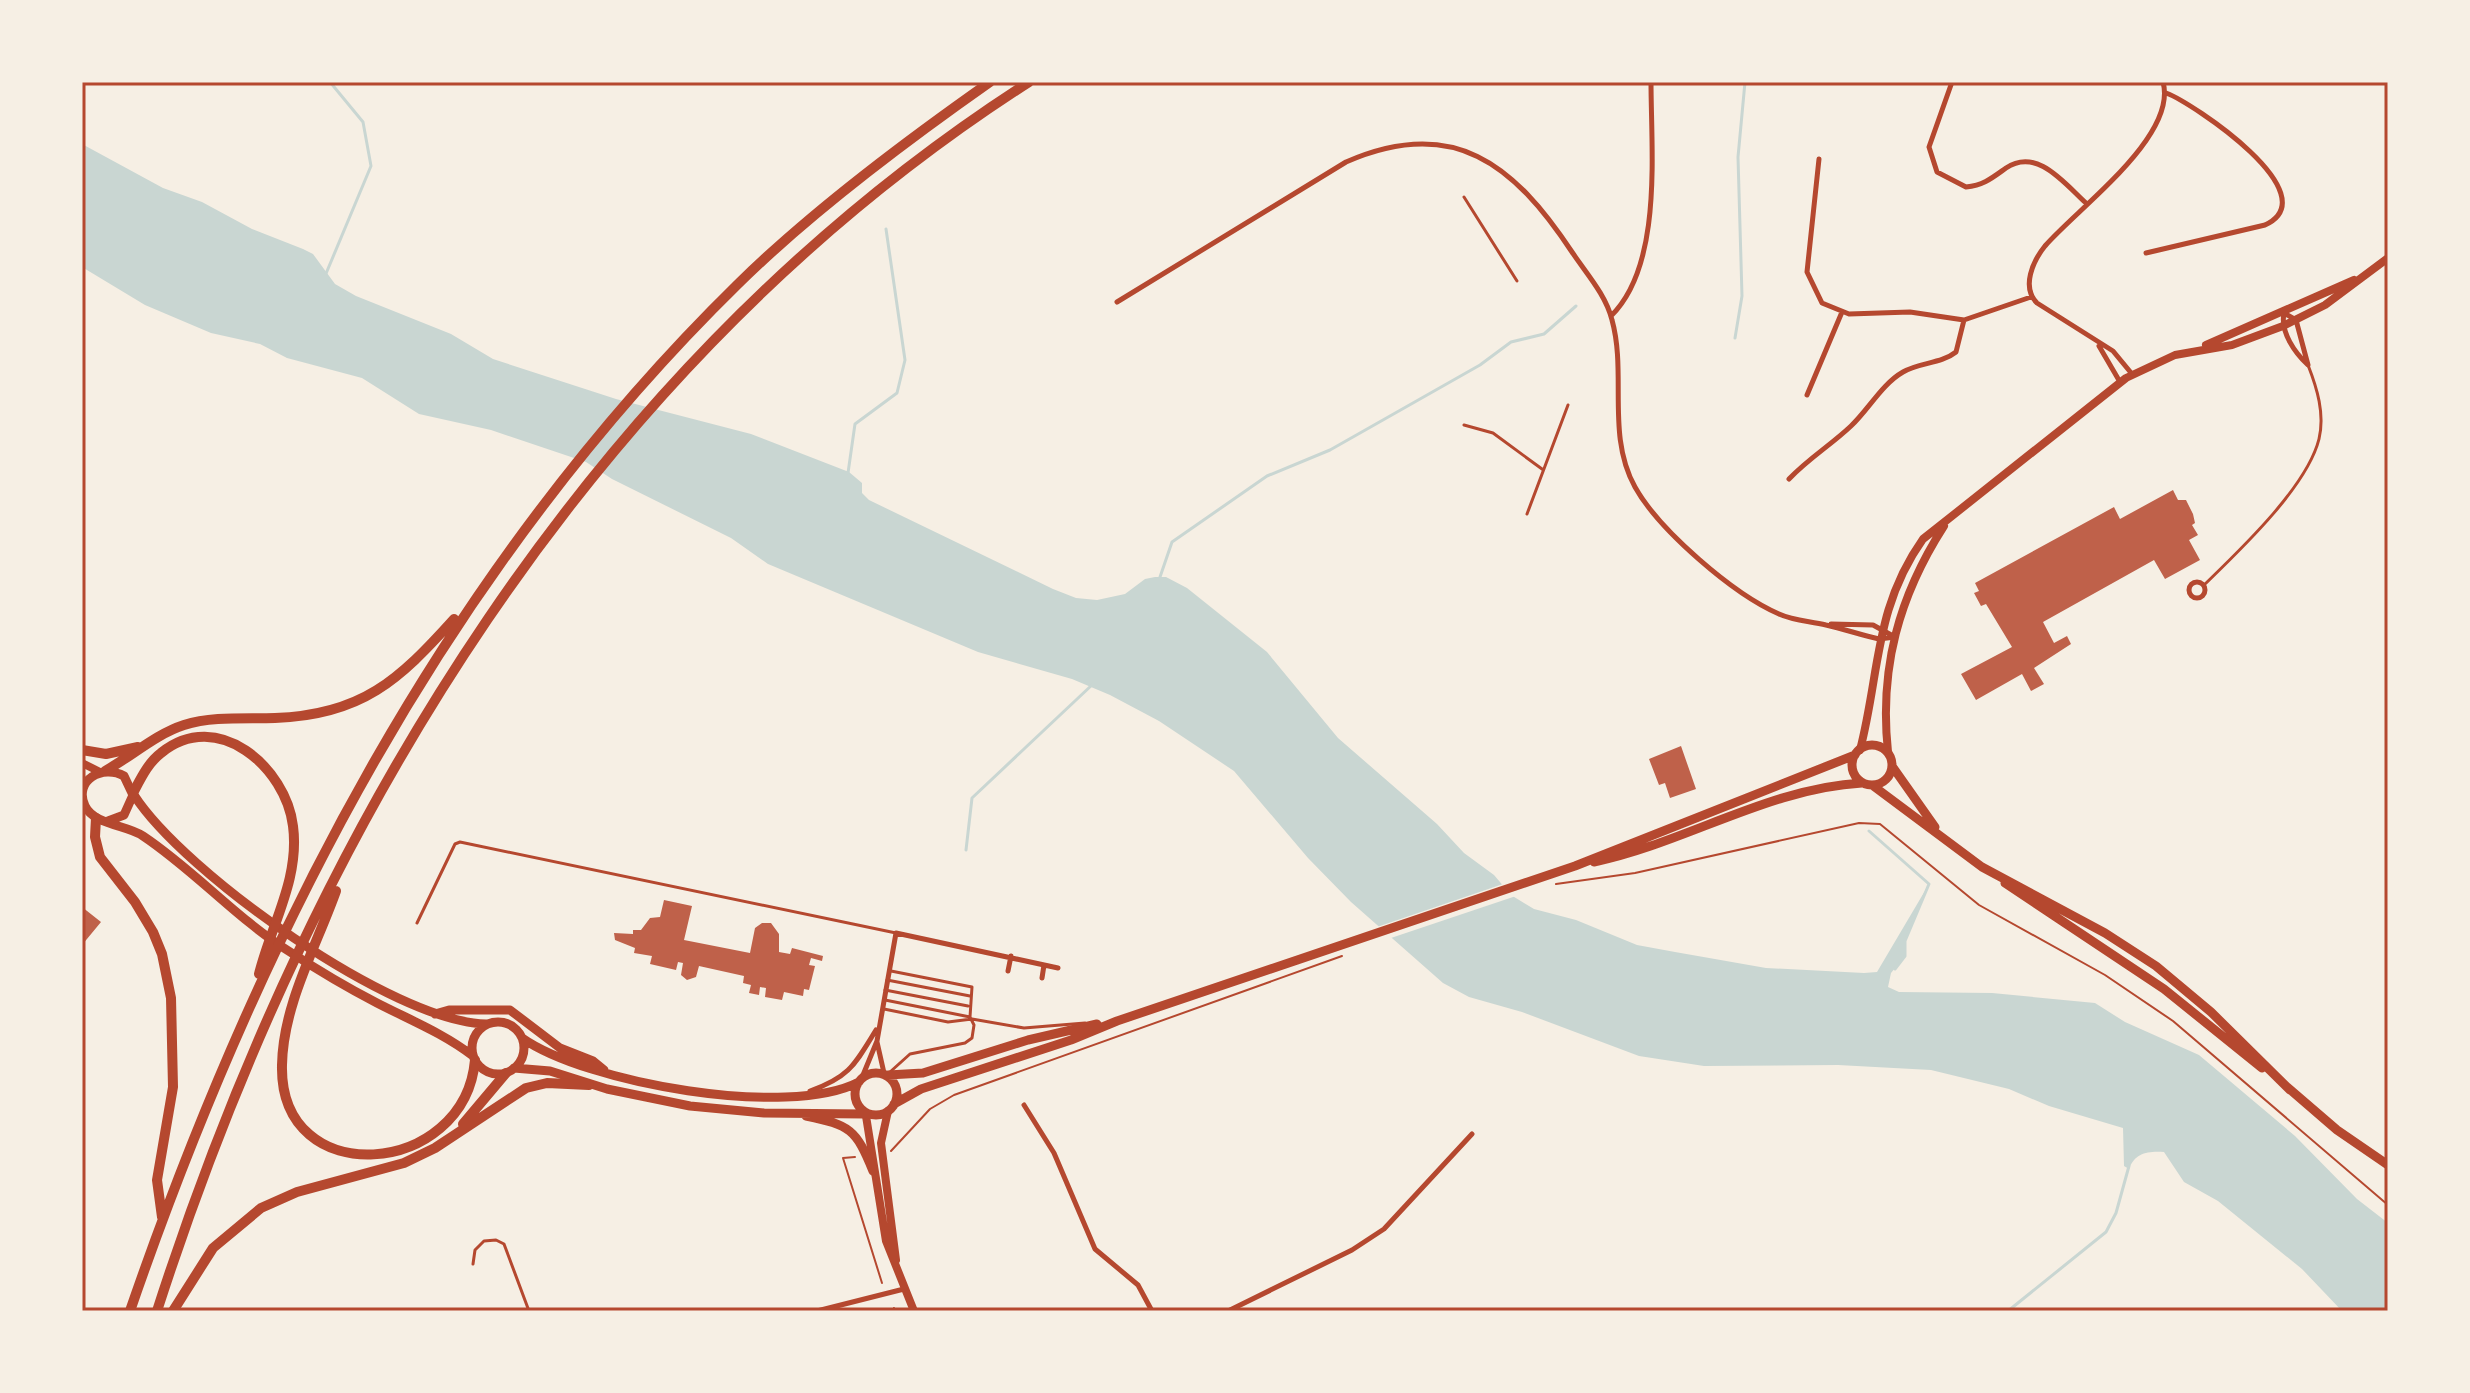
<svg xmlns="http://www.w3.org/2000/svg" width="2470" height="1393" font-family="Ubuntu,sans-serif">
  <style>
    .water { fill: #c9d6d2 }
    .pier { fill: #f6efe4 }
    .lines { fill: none; stroke-linecap: round; stroke-linejoin: round }
    .stream { stroke: #c9d6d2; stroke-width: 3 }
    .building { fill: #bf614a }
    .path { stroke: #b5482f; stroke-width: 2 }
    .service { stroke: #b5482f; stroke-width: 3 }
    .minor { stroke: #b5482f; stroke-width: 5 }
    .secondary { stroke: #b5482f; stroke-width: 8 }
    .primary { stroke: #b5482f; stroke-width: 8 }
    .trunk { stroke: #b5482f; stroke-width: 9 }
    .motorway { stroke: #b5482f; stroke-width: 10 }
    .neatline { fill: none; stroke: #b5482f; stroke-width: 3 }
  </style>
  <rect width="100%" height="100%" fill="#f6efe4"/>
  <!-- water -->
  <path class="water" d="M82,144L163,188L202,202L252,229L303,249L313,254L335,284L356,296L451,334L493,359L616,399L751,434L849,472L862,483V493L869,500L1053,589L1076,598L1097,600L1125,594L1145,579L1155,577H1166L1187,588L1267,652L1338,738L1437,824L1464,853L1494,875L1511,895L1534,909L1576,920L1637,945L1675,952L1766,968L1864,973L1877,972L1929,884L1905,941V956L1891,973L1888,987L1899,992L1992,993L2095,1003L2125,1022L2199,1055L2295,1136L2357,1199L2388,1223V1311H2342L2302,1269L2218,1201L2184,1182L2164,1152C2147,1151 2135,1153 2129,1169L2124,1166L2123,1128L2049,1106L2009,1089L1931,1070L1838,1065L1704,1066L1639,1056L1522,1012L1469,997L1443,983L1351,902L1308,858L1234,771L1159,721L1110,695L1072,679L978,652L768,564L731,538L612,479L586,462L491,430L419,414L362,378L287,358L260,344L211,333L145,305L82,267Z"/>
  <!-- pier -->
  <path class="pier" d="M1506,883L1519,895L1388,939L1374,928Z"/>
  <g class="lines">
    <!-- stream -->
    <path class="stream" d="M325,276L371,166L363,122L330,82
      M1735,338L1742,296L1738,157L1745,82
      M848,473L855,424L897,393L905,360L886,229
      M1160,577L1172,542L1267,476L1330,450L1480,365L1511,342L1544,334L1576,306
      M1869,831L1929,884L1905,941V956L1895,969
      M966,850L972,798L1093,684
      M2008,1311L2106,1232L2116,1213L2129,1166"/>
  </g>
  <!-- building -->
  <path class="building" d="M2173,490L2178,500H2186L2193,514L2195,523L2192,525L2198,535L2189,540L2200,560L2165,579L2154,560L2043,622L2054,643L2067,636L2071,644L2034,668L2044,684L2031,691L2022,674L1976,700L1961,674L2012,647L1986,604L1981,606L1974,593L1979,591L1975,583L2114,507L2120,519Z
    M1681,746L1696,789L1670,798L1665,783L1659,785L1649,759Z
    M664,900L692,906L684,940L750,953L755,928L762,923H771L779,934V952L790,954L792,948L823,956L822,961L811,958L809,965L815,966L809,990L804,989L803,996L784,992L782,1000L765,997L766,988L760,987L759,995L749,993L751,985L743,983L744,976L699,966L696,977L687,980L681,975L683,963L678,962L676,970L650,964L652,956L634,953L635,948L615,940L614,933L633,934V930H641L650,918L660,917Z
    M82,907L101,922L82,945Z"/>
  <g class="lines">
    <!-- path -->
    <path class="path" d="M1556,884L1635,873L1859,823L1880,824L1979,905L2105,975L2173,1021L2388,1205
      M891,1151L930,1109L954,1095L1342,956
      M855,1157L843,1158L882,1283
      M894,1308L895,1311"/>
    <!-- service -->
    <path class="service" d="M1464,197L1517,281
      M1464,425L1493,433L1542,469
      M1527,514L1568,405
      M2204,585C2240,550 2307,487 2319,439C2325,414 2317,388 2308,365
      M417,923L455,844L460,842L896,933
      M891,971L972,987L970,1017
      M887,980L970,996
      M885,990L968,1006
      M885,1000L970,1017L974,1025L972,1038L965,1043L910,1054L890,1072
      M884,1009L948,1022L972,1019L1024,1028L1085,1023
      M473,1264L475,1250L484,1241L496,1240L504,1244L529,1311"/>
    <!-- minor -->
    <path class="minor" d="M1952,82L1929,147L1937,172L1966,187C1984,185 1992,178 2006,168C2037,147 2064,183 2086,203
      M1819,159L1807,272L1822,303L1849,314L1910,312L1964,320L2031,297
      M2146,253L2265,225C2330,195 2193,103 2166,93
      M1117,302L1346,162C1453,115 1514,164 1572,252C1586,273 1606,295 1612,320C1627,374 1606,435 1635,487C1659,530 1733,594 1779,614C1794,621 1810,621 1826,625C1844,629 1861,635 1879,639L1895,637
      M2284,313L2296,320L2308,365C2295,353 2280,332 2284,313Z
      M1611,316C1663,265 1651,151 1651,82
      M2099,346L2120,382
      M2132,374L2113,351L2037,303C2021,287 2033,261 2045,246C2078,208 2178,136 2163,82
      M1807,395L1842,312
      M1789,479C1809,458 1831,445 1851,426C1869,409 1882,384 1903,372C1920,362 1941,364 1956,352L1964,320
      M2189 590a8 8 0 1 1 16 0a8 8 0 1 1-16 0Z
      M1831,624L1873,625L1895,637
      M1008,971L1011,956
      M1042,978L1044,965
      M877,1042L884,1073
      M863,1075L877,1041L896,933L1058,968
      M810,1091C850,1077 855,1064 876,1030
      M1024,1105L1054,1153L1095,1249L1138,1285L1152,1311
      M817,1311L904,1289
      M1228,1311L1352,1250L1384,1229L1472,1134"/>
    <!-- secondary -->
    <path class="secondary" d="M2206,345L2354,280
      M1860,750C1880,673 1874,608 1923,539L2126,378L2175,355L2232,345L2283,326L2325,305L2388,258
      M1888,752C1879,668 1899,596 1944,526"/>
    <!-- primary -->
    <path class="primary" d="M82,763L100,772
      M888,1111L881,1143L896,1260
      M866,1116L886,1241L914,1311"/>
    <!-- trunk -->
    <path class="trunk" d="M1852 765a20 20 0 1 1 40 0a20 20 0 1 1-40 0Z
      M1892,766L1935,827
      M1872,785L1982,867L2105,933L2156,966L2211,1012L2290,1090
      M134,795C184,873 393,1022 486,1024
      M108,821L124,815L133,795L124,776C103,764 73,780 85,806C94,825 127,825 143,836C194,870 235,917 287,950C316,969 346,987 377,1003C410,1020 443,1033 473,1056
      M1594,862C1685,843 1769,788 1862,783
      M2005,883L2164,989L2262,1068
      M435,1014L449,1010H510L560,1048L593,1061L604,1070
      M472 1048a26 26 0 1 1 52 0a26 26 0 1 1-52 0Z
      M522,1038C586,1083 788,1119 859,1082
      M514,1068L550,1071L607,1089L690,1106L764,1113L864,1114
      M855 1094a21 21 0 1 1 42 0a21 21 0 1 1-42 0Z
      M888,1075L923,1073L1028,1040L1097,1024
      M2287,1087L2337,1130L2388,1165
      M894,1104L921,1089L1071,1040L1117,1021L1575,866L1855,755
      M806,1116C850,1125 856,1129 873,1171"/>
    <!-- motorway -->
    <path class="motorway" d="M82,750L106,754L138,747
      M105,771C132,756 156,734 184,725C213,716 246,719 275,718C362,715 399,680 454,619
      M133,793C141,778 148,763 161,753C218,707 286,768 293,826C300,879 271,925 259,974
      M96,818L95,837L100,857L135,902L153,932L162,954L171,998L173,1087L157,1180L162,1217
      M336,891C316,947 283,1005 282,1065C279,1193 465,1177 475,1060
      M463,1124L506,1073
      M130,1311C261,931 448,568 738,284C811,212 906,141 990,82
      M157,1311C314,824 591,363 1029,82
      M173,1311L213,1248L261,1208L297,1192L404,1163L435,1148L526,1088L547,1083L589,1085"/>
  </g>
  <!-- border -->
  <rect width="2470" height="1393" fill="none" stroke="#f6efe4" stroke-width="168"/>
  <rect x="84" y="84" width="2302" height="1225" class="neatline"/>
</svg>
